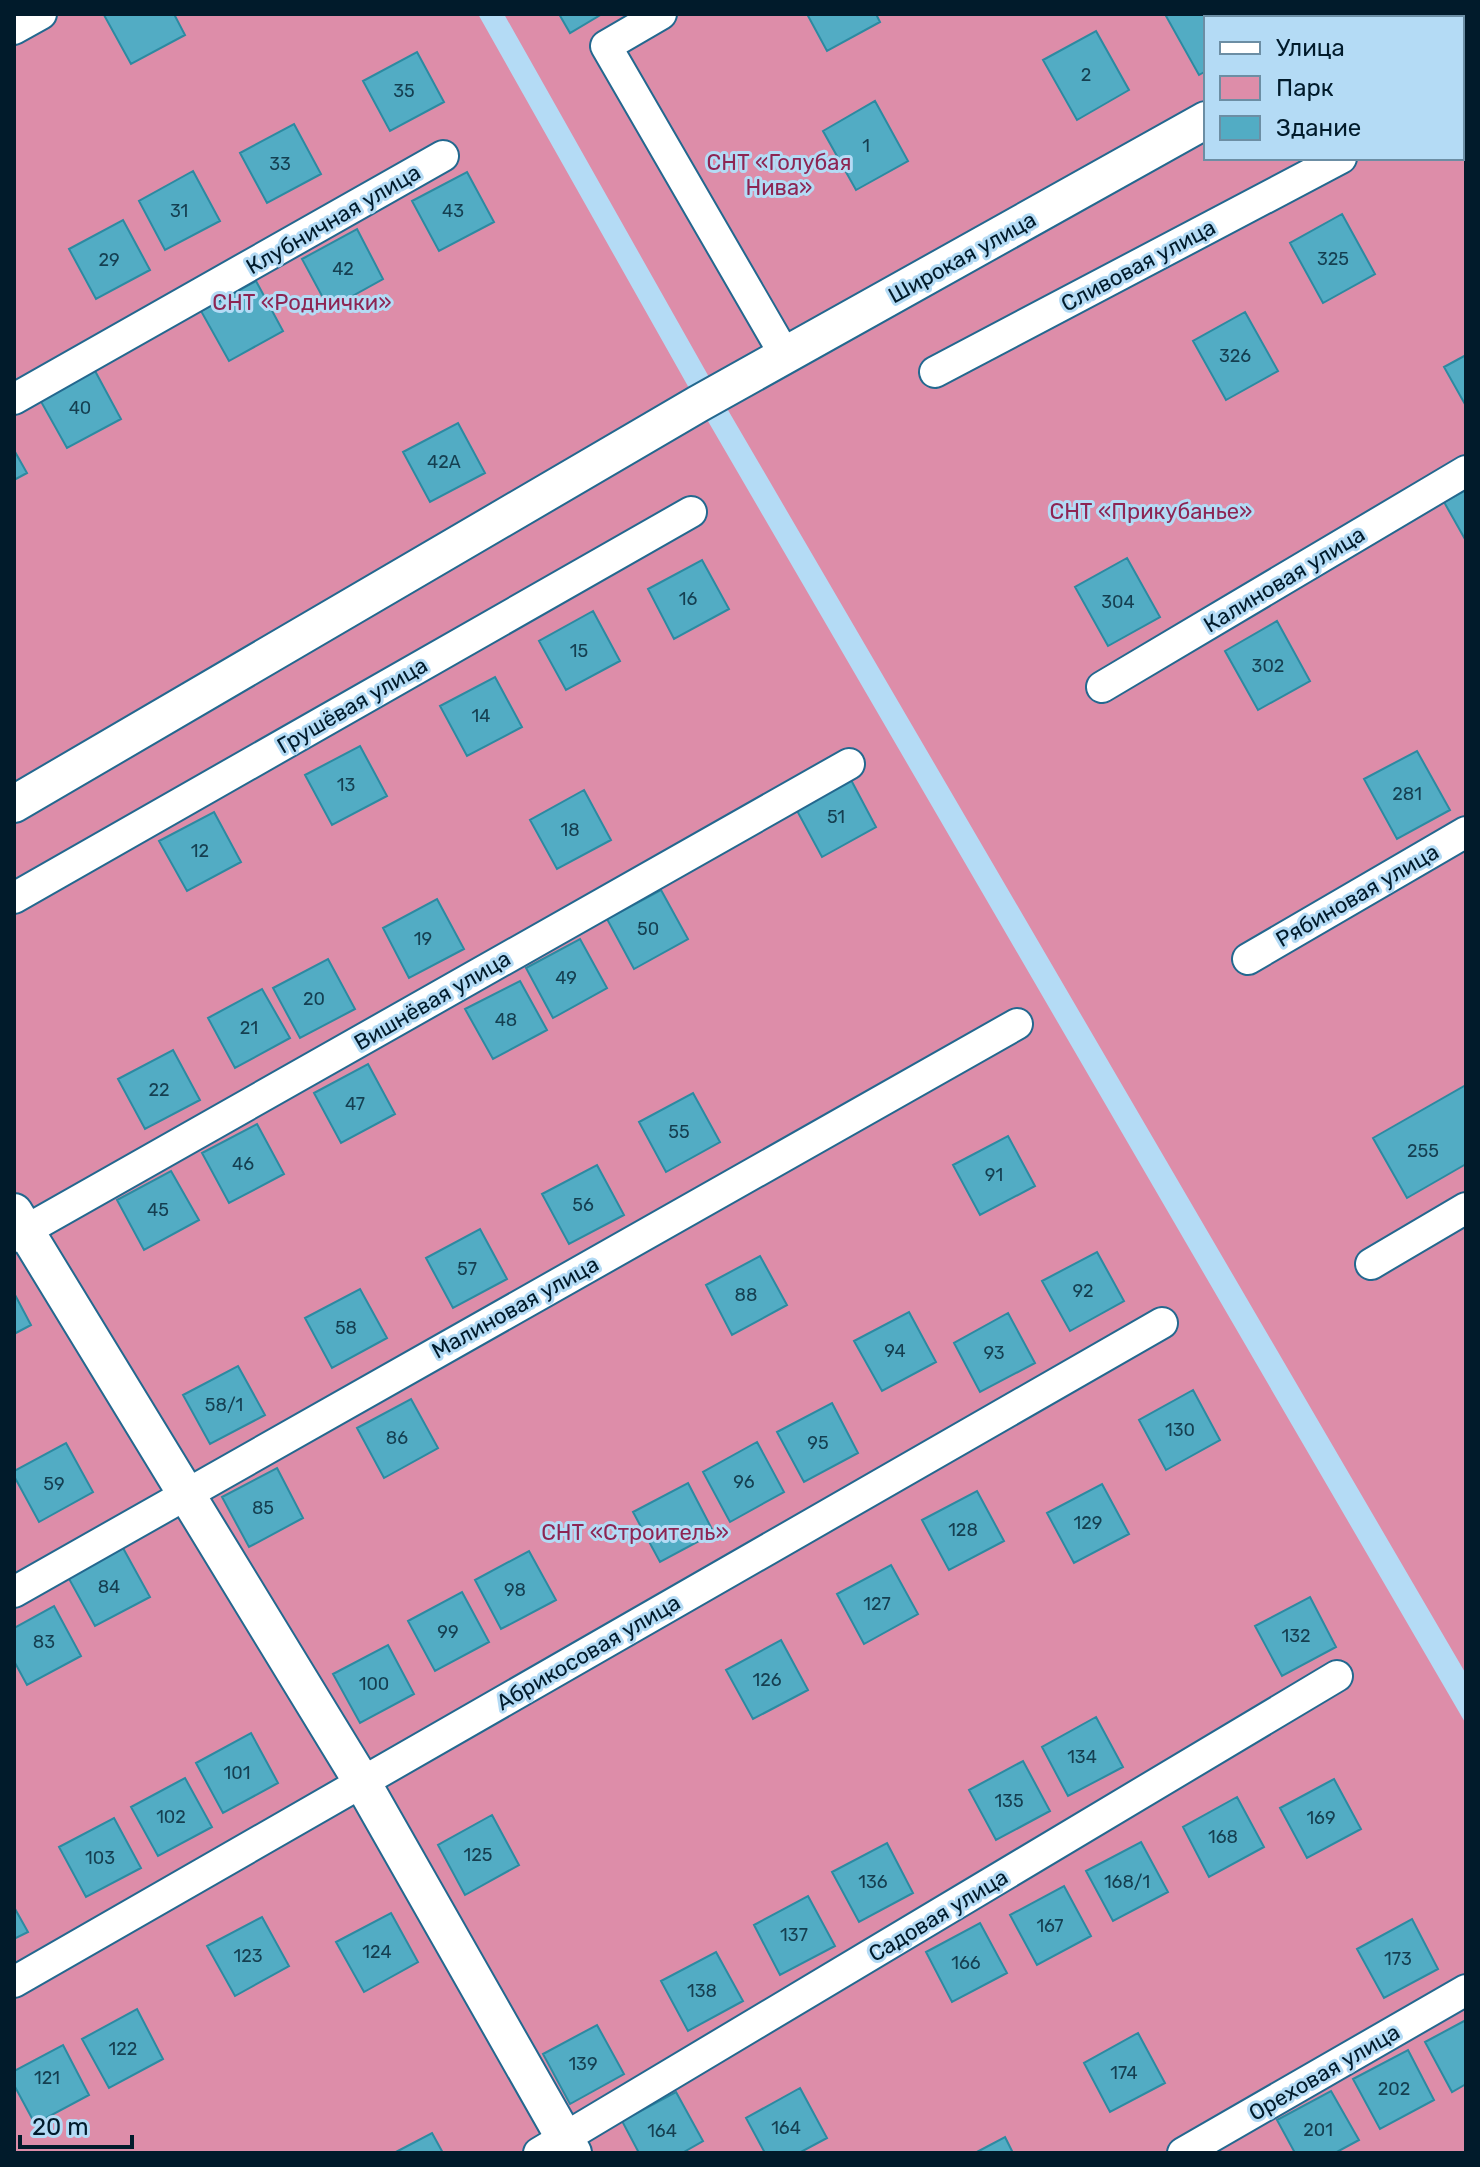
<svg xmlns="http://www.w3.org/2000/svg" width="1480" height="2167" font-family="Rubik,sans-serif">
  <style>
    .green { fill: #dd8da9; fill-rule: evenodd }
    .building { fill: #52acc4; stroke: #2c8aa1; stroke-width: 2 }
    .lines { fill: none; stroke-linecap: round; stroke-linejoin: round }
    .minor-casing { stroke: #23688f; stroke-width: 34 }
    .tertiary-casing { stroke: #23688f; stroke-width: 40 }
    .minor { stroke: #fff; stroke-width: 30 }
    .tertiary { stroke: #fff; stroke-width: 36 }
    .labels { text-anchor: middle; stroke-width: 6; stroke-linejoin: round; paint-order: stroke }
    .number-label { font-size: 18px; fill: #153f51 }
    .park-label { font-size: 22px; fill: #8d2553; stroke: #b4dbf5 }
    .street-label { font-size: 22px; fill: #011b2b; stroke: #b4dbf5 }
  </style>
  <rect width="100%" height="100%" fill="#b4dbf5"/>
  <!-- green -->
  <path class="green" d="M14,14H478L698,404L1466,1724V2153H14Z
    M504,14H1466V1674L718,393ZM1206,18H1462V158H1206Z"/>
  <!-- building -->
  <path class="building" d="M106,14H174L185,35L131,64L104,15Z
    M559,14H602L570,33Z
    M807,14H876L880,22L827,51Z
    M1170,14H1233L1236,18H1206V71L1199,75L1166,16Z
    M1096,31L1129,90L1077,120L1043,60Z
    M417,52L444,102L390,131L363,81Z
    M875,101L908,161L856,190L823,131Z
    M294,124L321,174L267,203L240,153Z
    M193,171L220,221L165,250L139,201Z
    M467,172L494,222L439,251L412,201Z
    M1342,214L1375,274L1323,303L1290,243Z
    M123,220L150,270L96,299L69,249Z
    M357,229L383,279L329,309L302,259Z
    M256,281L283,331L229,361L201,311Z
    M1245,312L1278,371L1226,400L1193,341Z
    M1466,355V406L1444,367Z
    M94,369L121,419L67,448L39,398Z
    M458,423L485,473L430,502L403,452Z
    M14,450L27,473L14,480Z
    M1466,490V541L1444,502Z
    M1127,558L1160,617L1108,646L1075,587Z
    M702,560L729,609L674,639L648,589Z
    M593,611L620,661L566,690L539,641Z
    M1277,621L1310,681L1258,710L1225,651Z
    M495,677L522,727L467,756L440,706Z
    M360,746L387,796L332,825L305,775Z
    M1417,751L1450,810L1397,839L1364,779Z
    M850,778L876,827L822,857L795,807Z
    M584,790L611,840L557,869L530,820Z
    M214,812L241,862L187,891L159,841Z
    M661,890L688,939L634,969L607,919Z
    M437,899L464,949L409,978L383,928Z
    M580,939L607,988L553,1018L526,968Z
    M328,959L355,1009L300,1038L273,988Z
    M520,981L547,1030L493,1059L465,1009Z
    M262,989L290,1038L235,1068L208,1018Z
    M173,1050L200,1100L145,1129L118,1079Z
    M368,1064L395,1114L341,1143L314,1093Z
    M1466,1085V1164L1407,1198L1373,1138Z
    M693,1093L720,1142L666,1172L639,1122Z
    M257,1124L284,1174L229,1203L202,1153Z
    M1008,1136L1035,1186L980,1215L953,1165Z
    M597,1165L624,1215L569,1244L542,1194Z
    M171,1171L199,1220L144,1250L117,1200Z
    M480,1229L507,1279L453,1308L426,1258Z
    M1097,1252L1124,1301L1070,1331L1042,1281Z
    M760,1256L787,1305L732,1335L706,1285Z
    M360,1289L387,1338L332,1368L305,1318Z
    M14,1293L31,1325L14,1334Z
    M909,1312L936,1362L882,1391L854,1341Z
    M1008,1313L1035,1363L980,1392L954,1343Z
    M238,1366L265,1415L210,1444L183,1395Z
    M1193,1390L1220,1440L1166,1470L1139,1420Z
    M411,1399L438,1448L384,1478L357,1428Z
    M832,1403L858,1453L804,1482L777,1432Z
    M757,1442L784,1492L730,1522L703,1472Z
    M66,1443L93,1492L39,1522L14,1476V1471Z
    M277,1468L303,1518L249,1547L222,1497Z
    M688,1483L714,1533L660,1562L633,1512Z
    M1102,1484L1129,1534L1074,1563L1047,1513Z
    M977,1491L1004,1541L949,1570L922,1520Z
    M123,1548L150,1597L95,1626L68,1577Z
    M529,1551L556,1600L501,1629L475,1580Z
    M891,1565L918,1614L864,1644L837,1594Z
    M462,1592L489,1642L435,1671L408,1621Z
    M1310,1597L1336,1647L1282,1676L1255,1626Z
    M54,1606L81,1656L27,1685L14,1661V1628Z
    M781,1640L808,1690L753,1719L726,1670Z
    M388,1645L414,1694L360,1723L333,1674Z
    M1096,1717L1123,1767L1068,1796L1042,1747Z
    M251,1733L278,1783L223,1813L196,1763Z
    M1023,1761L1050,1811L996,1840L969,1790Z
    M185,1778L212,1827L158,1856L131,1807Z
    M1334,1779L1361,1829L1307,1858L1280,1808Z
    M1237,1797L1264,1847L1209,1877L1183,1827Z
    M492,1815L519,1865L465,1895L438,1845Z
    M114,1818L141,1868L86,1897L59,1847Z
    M1141,1842L1168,1892L1113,1921L1086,1871Z
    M887,1843L913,1893L859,1922L832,1872Z
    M1064,1886L1091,1936L1037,1965L1010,1915Z
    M808,1896L835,1946L780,1975L754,1925Z
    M14,1907L28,1932L14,1939Z
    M391,1913L418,1962L364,1992L336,1942Z
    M262,1917L289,1966L235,1996L207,1946Z
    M1412,1919L1438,1969L1384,1998L1357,1949Z
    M980,1923L1007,1973L952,2002L926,1952Z
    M716,1952L743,2001L688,2031L661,1981Z
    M137,2009L163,2059L109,2088L82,2039Z
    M1466,2020V2084L1452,2092L1425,2042Z
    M597,2025L624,2074L570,2104L543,2054Z
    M1138,2033L1165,2083L1110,2112L1084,2063Z
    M63,2045L89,2095L35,2124L14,2085V2071Z
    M1408,2050L1434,2100L1380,2129L1353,2079Z
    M800,2088L827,2138L799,2153H765L746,2118Z
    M1331,2091L1359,2140L1335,2153H1295L1277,2120Z
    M676,2092L703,2141L682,2153H639L622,2121Z
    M432,2133L443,2153H394Z
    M1005,2137L1013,2153H975Z"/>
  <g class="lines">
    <!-- minor casing -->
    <g class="minor-casing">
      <path id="minor" d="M661,14L606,46L785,355
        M14,29L41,14
        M1462,94L1466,92
        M935,372L1341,158
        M14,399L443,156
        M1102,687L1466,471
        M14,898L691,512
        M1248,959L1466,832
        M14,1237L849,764
        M1371,1264L1466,1208
        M14,1592L1017,1024
        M14,1982L1162,1323
        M539,2153L1337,1676
        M1183,2153L1466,1990"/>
    </g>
    <!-- tertiary casing -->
    <g class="tertiary-casing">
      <path id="tertiary" d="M1389,18L1397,14
        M14,804L698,404L1206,120
        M14,1212L362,1782L573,2153"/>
    </g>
    <!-- minor -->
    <use href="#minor" class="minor"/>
    <!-- tertiary -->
    <use href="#tertiary" class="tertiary"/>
  </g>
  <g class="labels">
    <!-- number labels -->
    <g class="number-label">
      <text x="1086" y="81">2</text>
      <text x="404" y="97">35</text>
      <text x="866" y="152">1</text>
      <text x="280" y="170">33</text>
      <text x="179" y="217">31</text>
      <text x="453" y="217">43</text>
      <text x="1333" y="265">325</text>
      <text x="109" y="266">29</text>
      <text x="343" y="275">42</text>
      <text x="1235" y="362">326</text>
      <text x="80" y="414">40</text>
      <text x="444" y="468">42А</text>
      <text x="688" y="605">16</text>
      <text x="1118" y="608">304</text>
      <text x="579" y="657">15</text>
      <text x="1268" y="672">302</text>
      <text x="481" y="722">14</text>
      <text x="346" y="791">13</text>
      <text x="1407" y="800">281</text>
      <text x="836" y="823">51</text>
      <text x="570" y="836">18</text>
      <text x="200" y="857">12</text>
      <text x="648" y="935">50</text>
      <text x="423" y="945">19</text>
      <text x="566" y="984">49</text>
      <text x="314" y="1005">20</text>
      <text x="506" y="1026">48</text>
      <text x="249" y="1034">21</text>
      <text x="159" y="1096">22</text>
      <text x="355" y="1110">47</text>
      <text x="679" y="1138">55</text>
      <text x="1423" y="1157">255</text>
      <text x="243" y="1170">46</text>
      <text x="994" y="1181">91</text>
      <text x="583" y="1211">56</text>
      <text x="158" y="1216">45</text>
      <text x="467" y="1275">57</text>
      <text x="1083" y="1297">92</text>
      <text x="746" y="1301">88</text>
      <text x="346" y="1334">58</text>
      <text x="895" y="1357">94</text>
      <text x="994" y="1359">93</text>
      <text x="224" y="1411">58/1</text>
      <text x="1180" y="1436">130</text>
      <text x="397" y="1444">86</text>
      <text x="818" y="1449">95</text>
      <text x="744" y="1488">96</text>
      <text x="54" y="1490">59</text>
      <text x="263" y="1514">85</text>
      <text x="1088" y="1529">129</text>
      <text x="963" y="1536">128</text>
      <text x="109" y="1593">84</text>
      <text x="515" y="1596">98</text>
      <text x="877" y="1610">127</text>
      <text x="448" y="1638">99</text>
      <text x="1296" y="1642">132</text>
      <text x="44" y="1648">83</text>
      <text x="767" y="1686">126</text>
      <text x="374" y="1690">100</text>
      <text x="1082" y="1763">134</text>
      <text x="237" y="1779">101</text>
      <text x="1009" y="1807">135</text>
      <text x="171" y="1823">102</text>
      <text x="1321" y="1824">169</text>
      <text x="1223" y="1843">168</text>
      <text x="478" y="1861">125</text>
      <text x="100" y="1864">103</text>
      <text x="873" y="1888">136</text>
      <text x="1127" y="1888">168/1</text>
      <text x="1050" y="1932">167</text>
      <text x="794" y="1941">137</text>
      <text x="377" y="1958">124</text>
      <text x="248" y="1962">123</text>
      <text x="1398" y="1965">173</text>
      <text x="966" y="1969">166</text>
      <text x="702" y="1997">138</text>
      <text x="123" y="2055">122</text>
      <text x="583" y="2070">139</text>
      <text x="1124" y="2079">174</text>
      <text x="47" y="2084">121</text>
      <text x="1394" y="2095">202</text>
      <text x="786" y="2134">164</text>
      <text x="1318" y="2136">201</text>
      <text x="662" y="2137">164</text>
    </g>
    <!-- park labels -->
    <g class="park-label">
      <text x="779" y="170">СНТ «Голубая<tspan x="779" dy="25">Нива»</tspan></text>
      <text x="302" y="310">СНТ «Роднички»</text>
      <text x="1151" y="519">СНТ «Прикубанье»</text>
      <text x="635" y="1540">СНТ «Строитель»</text>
    </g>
    <!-- street labels -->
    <g class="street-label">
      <text transform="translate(333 219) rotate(-30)" y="8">Клубничная улица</text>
      <text transform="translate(962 257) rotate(-29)" y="8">Широкая улица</text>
      <text transform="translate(1138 265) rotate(-28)" y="8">Сливовая улица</text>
      <text transform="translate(1284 579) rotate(-31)" y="8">Калиновая улица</text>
      <text transform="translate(352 705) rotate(-30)" y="8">Грушёвая улица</text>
      <text transform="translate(1357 895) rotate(-30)" y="8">Рябиновая улица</text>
      <text transform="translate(432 1000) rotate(-30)" y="8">Вишнёвая улица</text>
      <text transform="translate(515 1307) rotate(-29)" y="8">Малиновая улица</text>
      <text transform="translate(588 1652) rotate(-30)" y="8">Абрикосовая улица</text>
      <text transform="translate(938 1915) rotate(-31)" y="8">Садовая улица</text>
      <text transform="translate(1324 2072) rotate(-30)" y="8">Ореховая улица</text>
    </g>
  </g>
  <!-- border -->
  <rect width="1480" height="2167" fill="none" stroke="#011b2b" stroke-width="32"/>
  <!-- legend -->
  <rect x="1204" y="16" width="260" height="144" fill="#b4dbf5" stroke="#6c8ea4" stroke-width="2"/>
  <rect x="1220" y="42" width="40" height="12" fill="#ffffff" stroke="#6c8ea4" stroke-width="2"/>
  <text x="1276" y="56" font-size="24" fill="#011b2b">Улица</text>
  <rect x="1220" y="76" width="40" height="24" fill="#dd8da9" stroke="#6c8ea4" stroke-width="2"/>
  <text x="1276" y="96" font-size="24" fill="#011b2b">Парк</text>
  <rect x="1220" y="116" width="40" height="24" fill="#52acc4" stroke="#6c8ea4" stroke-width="2"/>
  <text x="1276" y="136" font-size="24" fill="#011b2b">Здание</text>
  <!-- scale -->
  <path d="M20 2135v12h112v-12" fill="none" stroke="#011b2b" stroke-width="4"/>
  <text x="32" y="2135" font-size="24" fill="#011b2b" stroke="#b4dbf5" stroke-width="6" paint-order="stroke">20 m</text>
</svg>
